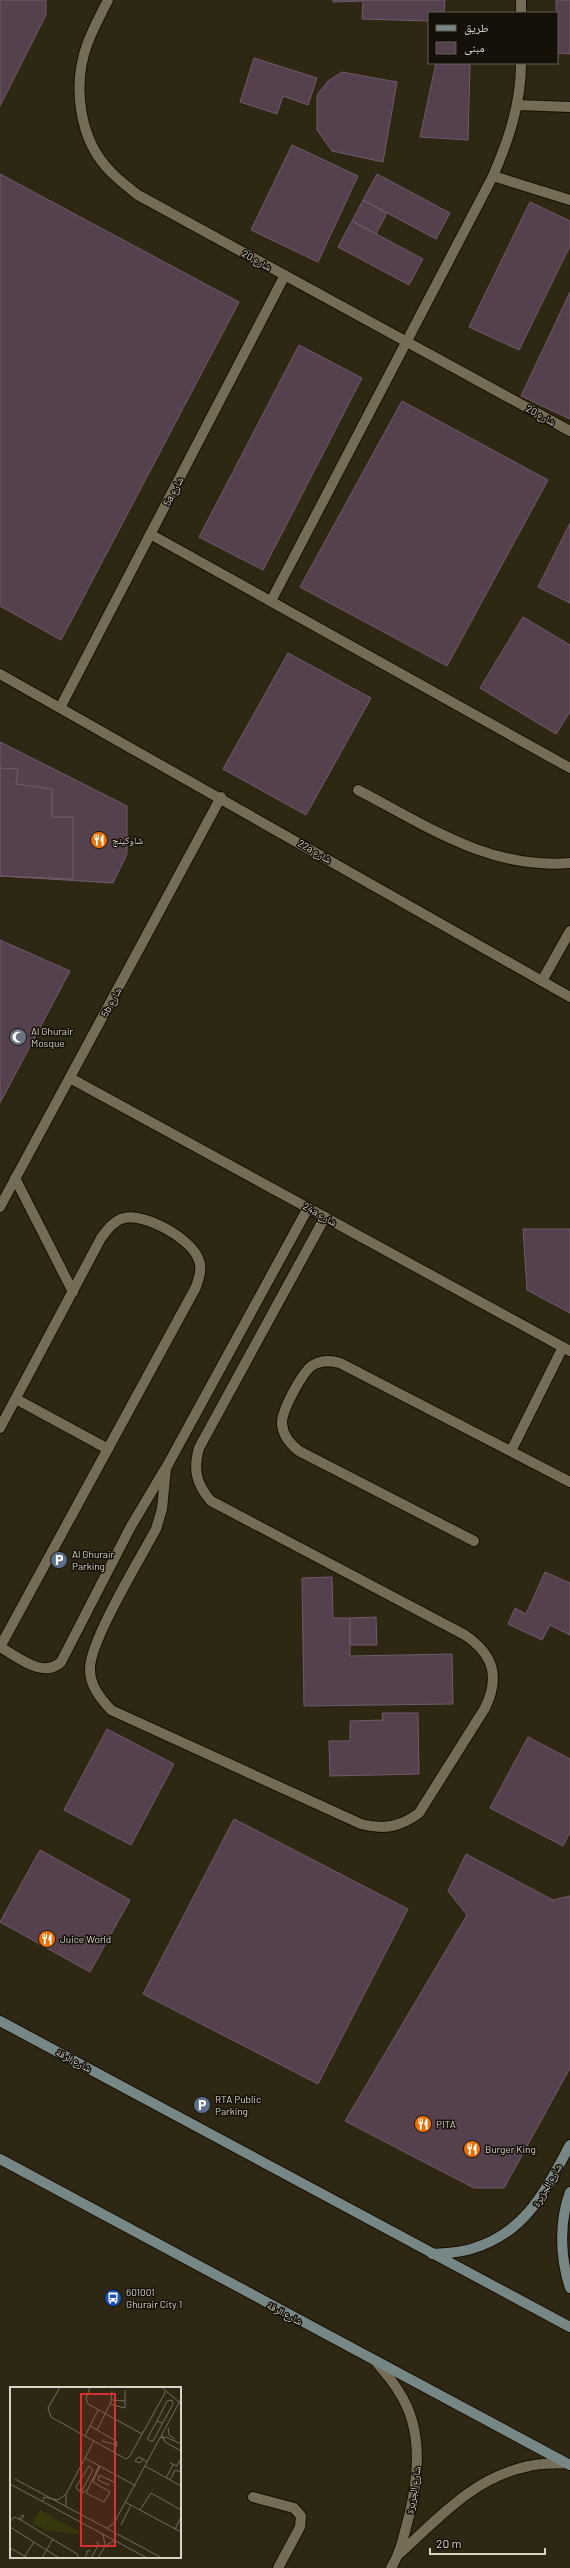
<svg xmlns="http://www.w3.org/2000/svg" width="570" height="2568" font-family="Barlow,'Noto Naskh Arabic',sans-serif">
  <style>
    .building { fill: #55414e; stroke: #705b69 }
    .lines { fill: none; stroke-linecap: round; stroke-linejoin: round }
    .lane-casing { stroke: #171001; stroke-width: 12 }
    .street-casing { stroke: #171001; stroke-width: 12 }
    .secondary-casing { stroke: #171001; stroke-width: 12 }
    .lane { stroke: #746c56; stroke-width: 10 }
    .street { stroke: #746c56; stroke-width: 10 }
    .secondary { stroke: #778786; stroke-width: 10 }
    .labels { text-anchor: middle; stroke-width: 3; stroke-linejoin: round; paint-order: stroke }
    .street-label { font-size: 10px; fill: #d8d3c7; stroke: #141008 }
    .poi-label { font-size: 10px; fill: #d8d3c7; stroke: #141008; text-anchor: start }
    .inset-road { fill: none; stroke: #726c5c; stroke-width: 1 }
    .view { fill: #d63130; fill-opacity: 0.15; stroke: #d63130; stroke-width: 2 }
    .inset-edge { fill: none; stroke: #d8d3c7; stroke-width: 2 }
  </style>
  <rect width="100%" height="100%" fill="#2e2714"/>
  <!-- building -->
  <path class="building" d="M0,0H46V15L0,106Z
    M333,0H445L444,13H429V21L362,19L363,1L333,2Z
    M556,0H570V54L557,53Z
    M254,58L317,78L308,105L283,96L277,114L240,102Z
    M436,63H470L468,140L420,137Z
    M342,72L397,82L383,162L332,151L317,130V95L328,81Z
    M292,145L358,176L318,262L251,230Z
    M0,174L239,302L61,640L0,606Z
    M377,174L450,213L436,239L363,200Z
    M363,200L387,213L376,234L352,221Z
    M530,202L570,221V246L519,350L469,327Z
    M352,221L423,259L409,285L338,247Z
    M570,292V419L521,396Z
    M299,345L362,378L263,570L199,537Z
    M402,401L548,480L447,666L300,587Z
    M570,523V603L538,587Z
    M523,617L570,645V712L556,734L480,688Z
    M288,653L371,698L306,815L223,769Z
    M0,742L127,806V854L113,883L0,876Z
    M0,768L18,769L16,784L52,789V817H73V879L0,876Z
    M0,940L70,971L0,1103Z
    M523,1229H570V1313L527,1290Z
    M545,1572L570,1583V1635L550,1625L542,1640L508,1624L515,1608L526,1614Z
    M332,1577L333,1618H350V1656L452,1654L453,1704L304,1706L302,1578Z
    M376,1617L377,1645H350V1618Z
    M382,1713H418L419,1774L330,1776L329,1741H350V1721L383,1720Z
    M107,1729L174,1764L131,1845L64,1810Z
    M528,1737L570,1759V1832L563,1846L490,1808Z
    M234,1819L408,1909L318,2084L143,1994Z
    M40,1850L130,1900L90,1972L0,1922Z
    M466,1854L553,1900L570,1896V2068L504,2188H474L345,2121L467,1915L448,1891Z"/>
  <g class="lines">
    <!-- lane casing -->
    <g class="lane-casing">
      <path id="lane" d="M521,0V13
        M518,105L570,107
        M493,176L570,200
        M150,534L570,768
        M271,601L493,176C509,139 521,103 521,63
        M358,790C427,826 490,870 570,863
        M542,981L570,931
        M15,1178L73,1292
        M308,1208L166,1468L162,1509L156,1529C141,1557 88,1644 90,1670C90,1686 101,1699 111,1710L361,1824C384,1830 400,1827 419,1813L485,1708C500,1677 494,1655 465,1635L211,1501C196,1484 193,1469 199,1448L325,1217
        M16,1399L108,1449
        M0,1428L101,1238C107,1230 113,1221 124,1218C145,1213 190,1238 198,1258C203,1267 199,1278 196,1287L0,1647
        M511,1451L563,1347
        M474,1541L299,1451C290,1444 283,1436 282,1424C281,1411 303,1371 313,1365C322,1360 330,1360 340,1363L570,1482
        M0,1647C18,1657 43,1679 61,1662L130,1528L165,1469
        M253,2497L294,2508L301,2516L300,2527L278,2568"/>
    </g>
    <!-- street casing -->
    <g class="street-casing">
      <path id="street" d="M108,0C101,14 94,27 88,42C72,84 78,140 112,173C120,181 129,188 138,195L570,431
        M0,674L570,997
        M61,706L285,275
        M70,1078L570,1351
        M0,1207L221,797
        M377,2363C384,2372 393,2381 399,2392C423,2428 419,2476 409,2516C404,2534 401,2552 391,2568
        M399,2554C439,2518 474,2477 529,2466C541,2463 554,2464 566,2463"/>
    </g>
    <!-- secondary casing -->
    <g class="secondary-casing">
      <path id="secondary" d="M0,2021L570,2327
        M0,2159L570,2465
        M570,2192C559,2222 560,2258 570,2288
        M432,2254C444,2253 459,2253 471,2249C526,2233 545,2191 570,2145"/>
    </g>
    <!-- lane -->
    <use href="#lane" class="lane"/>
    <!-- street -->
    <use href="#street" class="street"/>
    <!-- secondary -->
    <use href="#secondary" class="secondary"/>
  </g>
  <!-- icons -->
  <defs>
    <g id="restaurant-disc" transform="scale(0.9)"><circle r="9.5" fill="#e8710a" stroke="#141008"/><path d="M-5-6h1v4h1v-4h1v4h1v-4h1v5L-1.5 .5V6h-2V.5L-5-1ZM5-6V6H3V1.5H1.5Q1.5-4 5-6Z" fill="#fff"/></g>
    <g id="mosque-disc" transform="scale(0.9)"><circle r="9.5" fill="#6b7280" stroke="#141008"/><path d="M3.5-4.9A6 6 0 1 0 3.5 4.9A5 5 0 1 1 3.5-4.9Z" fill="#fff"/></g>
    <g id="parking-disc" transform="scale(0.9)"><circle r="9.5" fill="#5c6f8a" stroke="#141008"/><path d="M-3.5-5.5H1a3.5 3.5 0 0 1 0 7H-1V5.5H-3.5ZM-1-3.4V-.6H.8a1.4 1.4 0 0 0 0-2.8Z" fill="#fff"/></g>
    <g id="bus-disc" transform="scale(0.9)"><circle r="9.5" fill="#1a4fb4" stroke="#141008"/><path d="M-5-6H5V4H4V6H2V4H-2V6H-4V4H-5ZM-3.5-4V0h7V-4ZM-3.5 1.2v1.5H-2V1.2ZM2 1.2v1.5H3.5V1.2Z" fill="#fff"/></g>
  </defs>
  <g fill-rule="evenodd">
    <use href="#restaurant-disc" x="99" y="840"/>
    <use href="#mosque-disc" x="18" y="1037"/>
    <use href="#parking-disc" x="59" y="1560"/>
    <use href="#restaurant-disc" x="47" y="1939"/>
    <use href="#parking-disc" x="202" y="2105"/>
    <use href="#restaurant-disc" x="423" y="2124"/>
    <use href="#restaurant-disc" x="472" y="2149"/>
    <use href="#bus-disc" x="113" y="2298"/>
  </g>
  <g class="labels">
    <!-- street labels -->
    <g class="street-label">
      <text transform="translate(257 260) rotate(29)" y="4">شارع 20</text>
      <text transform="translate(541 415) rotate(29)" y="4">شارع 20</text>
      <text transform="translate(173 491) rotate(-62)" y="4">5a شارع</text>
      <text transform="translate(315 851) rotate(30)" y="4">22a شارع</text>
      <text transform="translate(111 1002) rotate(-62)" y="4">5b شارع</text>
      <text transform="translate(320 1214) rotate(29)" y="4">24a شارع</text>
      <text transform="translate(74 2060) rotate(28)" y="4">شارع الرقة</text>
      <text transform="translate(547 2185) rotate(-60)" y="4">شارع الجزيرة</text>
      <text transform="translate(285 2313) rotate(28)" y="4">شارع الرقة</text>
      <text transform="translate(413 2490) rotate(-81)" y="4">شارع الجزيرة</text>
    </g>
    <!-- poi labels -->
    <g class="poi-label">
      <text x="112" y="844">شاوكينج</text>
      <text x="31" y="1035">Al Ghurair<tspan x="31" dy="12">Mosque</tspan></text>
      <text x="72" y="1558">Al Ghurair<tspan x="72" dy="12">Parking</tspan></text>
      <text x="60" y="1943">Juice World</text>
      <text x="215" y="2103">RTA Public<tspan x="215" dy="12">Parking</tspan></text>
      <text x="436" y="2128">PITA</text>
      <text x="485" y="2153">Burger King</text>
      <text x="126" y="2296">601001<tspan x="126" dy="12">Ghurair City 1</tspan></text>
    </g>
  </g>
  <!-- overview -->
  <g transform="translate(10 2387)">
    <rect width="171" height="171" fill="#2e2714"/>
    <path d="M30,123L43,130L36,143L22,136ZM43,131L69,144L68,147L36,143Z" fill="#36370b"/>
    <path class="inset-road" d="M50,0L38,21L41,30L116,72L120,69L156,4M80,0L76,12L78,17L132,47M151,0L169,15M102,13L115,14M100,17L115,21V3M147,34L137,52L141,54H143L163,17L162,13L157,14L147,34L152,36M80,39L106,54L107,58L103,65M158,41L159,48L165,52M87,43L101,15L102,4M152,48L155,55L171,64M75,49L88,23M151,51L156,50L171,57M92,54L107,58M75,71L126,99M133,72L130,76L125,74L128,70H129L133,72L137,75M160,76L167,79L171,72M89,79L76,106L94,115L100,105L83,95L90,79M135,79L171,99M156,91L163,78M5,92L152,171M160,93L165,83L171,85M0,97L137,171M99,98L88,93L89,88L106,96M71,105L83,83L79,79L66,100L67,102L71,105L73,106L76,103M33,114L34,110L48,113L55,108M115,115L171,145M56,119V107L84,54M130,123L141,106L171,123M9,132L12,128L14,129L11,133M0,135L4,130L9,132L67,167L69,171M111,138L121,118M0,140L49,171M97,141L104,136L171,12M165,142L171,130M93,147L95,159M0,161L18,171M15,169L24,155M32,171L43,152M75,171L78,163L81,165M81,171L89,157L86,155M88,171L95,159L105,153"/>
    <path class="view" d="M71,7H105V159H71Z"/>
    <rect width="171" height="171" class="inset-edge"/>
  </g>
  <!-- legend -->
  <rect x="428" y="12" width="130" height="52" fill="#141008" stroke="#625e54"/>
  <rect x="436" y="25" width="20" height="6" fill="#778786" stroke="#625e54"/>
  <text x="464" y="32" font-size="12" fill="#d8d3c7">طريق</text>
  <rect x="436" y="42" width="20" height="12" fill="#55414e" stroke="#625e54"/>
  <text x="464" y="52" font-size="12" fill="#d8d3c7">مبنى</text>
  <!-- scale -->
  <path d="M430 2548v6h115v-6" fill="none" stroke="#d8d3c7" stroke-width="2"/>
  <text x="436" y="2548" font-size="12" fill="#d8d3c7" stroke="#141008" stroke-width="3" paint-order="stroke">20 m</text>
</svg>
